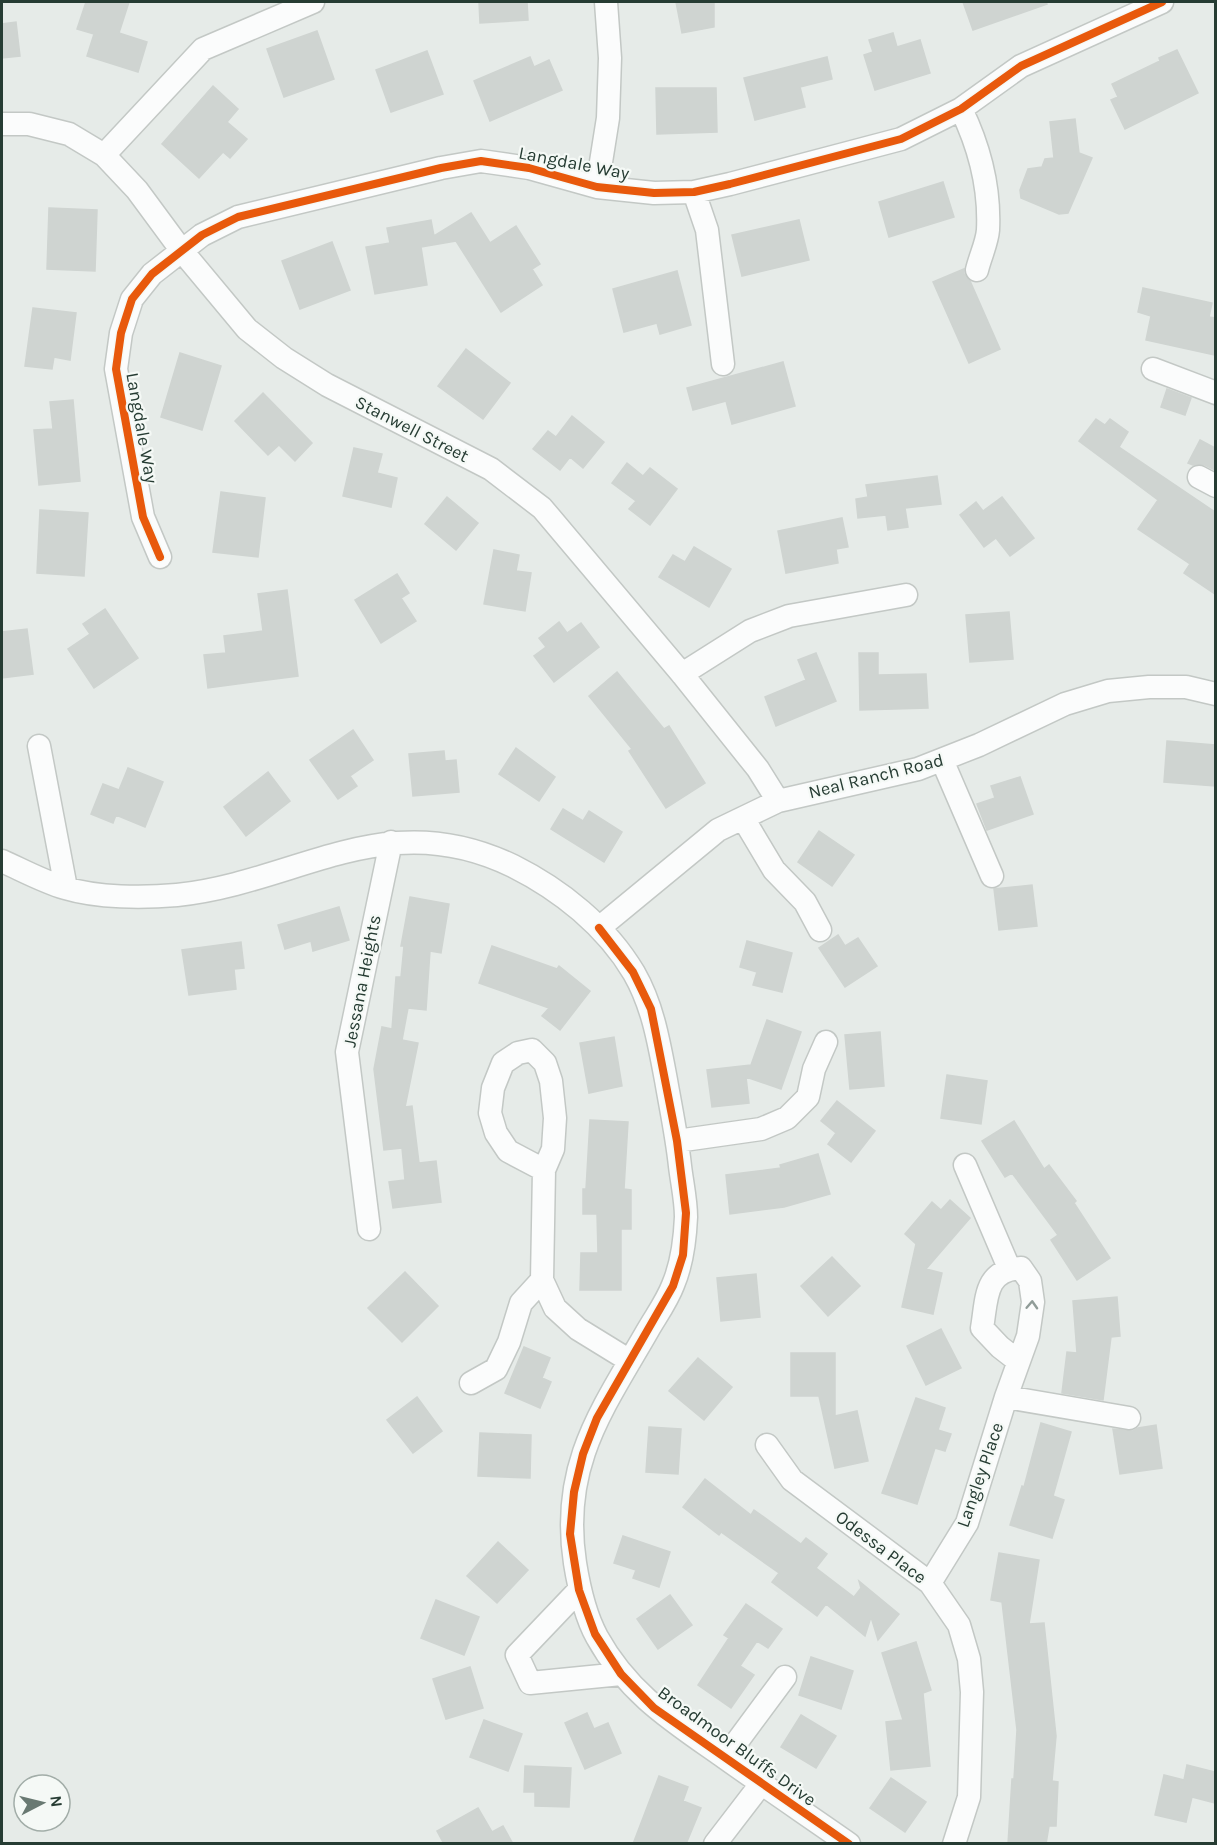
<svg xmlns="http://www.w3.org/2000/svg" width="1217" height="1845" font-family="Karla,sans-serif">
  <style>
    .building { fill: #cfd4d1; stroke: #cfd4d1; stroke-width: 1.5 }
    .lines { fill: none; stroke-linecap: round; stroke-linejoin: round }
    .minor-casing { stroke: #c3c8c5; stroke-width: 25 }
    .minor { stroke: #fbfcfc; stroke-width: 22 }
    .cycleway-casing { stroke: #f5f9f6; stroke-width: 11 }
    .cycleway { stroke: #e8590c; stroke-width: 8 }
    .oneway { stroke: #909c98 }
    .labels { text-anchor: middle; stroke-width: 4.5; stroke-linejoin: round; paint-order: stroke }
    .street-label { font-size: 18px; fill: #263c33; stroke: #f5f9f6 }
  </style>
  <rect width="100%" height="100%" fill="#e6ebe8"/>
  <!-- building -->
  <path class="building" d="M86,2H129L119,33L147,42L138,72L87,56L94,34L77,29Z
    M479,2H527L528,20L480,23Z
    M676,2H714V27L682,33Z
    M963,2H1046L1047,4L973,30Z
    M16,22L20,56L2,58V24Z
    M317,31L334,79L284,97L267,49Z
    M893,33L897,47L920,40L930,73L875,90L864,55L873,52L869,40Z
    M1177,50L1198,93L1125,129L1111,100L1118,97L1112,84L1160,61L1159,58Z
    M427,51L443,94L391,112L376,70Z
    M530,57L534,67L549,60L562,90L490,121L474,81Z
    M827,57L832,79L800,87L805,107L755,120L744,78Z
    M213,86L238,109L227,122L247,139L230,158L223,152L199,178L162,144Z
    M656,88H716L717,132L657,134Z
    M1075,119L1079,153L1092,158L1068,213L1059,214L1021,198L1020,190L1028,169L1042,167L1045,159L1054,158L1050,122Z
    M943,182L954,217L889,237L879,202Z
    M49,208L97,210L95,271L47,269Z
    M471,213L490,243L516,226L540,264L532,269L542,285L501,312L456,241L421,247L427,285L375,294L366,247L390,243L387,228L431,220L434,236Z
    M799,220L809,260L742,276L732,235Z
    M332,242L350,290L300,309L282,261Z
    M964,269V274L970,281L1000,349L969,363L933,282Z
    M677,271L691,325L660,334L657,323L624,332L613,289Z
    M1143,288L1212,303L1209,317L1215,318V355L1146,340L1151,316L1138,312Z
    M33,308L76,313L70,360L54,357L52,369L25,366Z
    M466,349L510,383L483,419L438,386Z
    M180,353L221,366L202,430L161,417Z
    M783,362L795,406L732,424L726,401L693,410L687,388Z
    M1167,389L1191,398L1185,415L1161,407Z
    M263,393L312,443L295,461L279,445L268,455L235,421Z
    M73,400L80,481L39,485L34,430L53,429L50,402Z
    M572,416L604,442L583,468L570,457L560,470L533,449L548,431L556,437Z
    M1096,419L1105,425L1110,419L1128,432L1119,447L1215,512V594L1184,573L1190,564L1138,529L1158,500L1079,441Z
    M1200,440L1215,448V470L1205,465H1193L1188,463Z
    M354,448L382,454L377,473L397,478L391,507L343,496Z
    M627,463L643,476L650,468L677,489L650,525L629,509L636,501L612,483Z
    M937,476L941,504L905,508L908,527L888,530L886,515L858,518L856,499L868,497L866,485Z
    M221,492L265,498L258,557L213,552Z
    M447,497L478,523L456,550L425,524Z
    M1002,497L1034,538L1010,556L996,538L984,547L960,515L976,502L983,511Z
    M40,510L88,513L84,576L37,573Z
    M842,518L848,547L836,549L838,563L786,573L778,531Z
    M694,547L731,569L709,607L659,577L673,555L685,562Z
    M494,550L519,555L516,571L531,573L525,611L484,604Z
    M397,574L409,593L401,598L416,621L381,643L355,600Z
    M287,590L298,676L208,688L204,655L226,653L224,636L263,631L258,594Z
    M105,609L138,658L94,688L68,649L90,634L83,624Z
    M1009,612L1013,659L970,662L966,615Z
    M559,622L567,633L581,623L599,647L554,682L534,656L546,647L539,638Z
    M27,629L33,674L2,678V632Z
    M816,653L836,701L776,726L765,697L806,680L798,660Z
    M859,653H878V675L926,674L928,708L860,710Z
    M617,672L664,729L669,726L705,783L666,808L629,751L632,749L589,696Z
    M353,730L373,760L350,776L357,786L338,799L310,760Z
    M1167,741L1215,745V786L1164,782Z
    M516,748L555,777L539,801L499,774Z
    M444,751L445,761L456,760L459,792L413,796L409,754Z
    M128,768L163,782L145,827L116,815L113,823L91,814L103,784L119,790Z
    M268,772L290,801L246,836L224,807Z
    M1020,777L1033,814L987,830L977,804L995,798L991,786Z
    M563,809L583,821L589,811L622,832L604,862L551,829Z
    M819,831L854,855L832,886L798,862Z
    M1032,885L1037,926L999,930L994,889Z
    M410,897L449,904L441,953L430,951L426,1010L408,1008L402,1040L418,1043L405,1107L412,1106L419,1163L436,1161L441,1202L393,1208L389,1182L405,1180L402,1148L384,1150L374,1069L382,1027L392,1029L396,977H401L404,946H401Z
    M339,907L349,940L313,951L311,941L285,949L278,925Z
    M838,935L845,946L858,938L877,966L845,987L819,948Z
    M747,941L792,953L782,992L753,985L757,972L740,967Z
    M241,942L244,968L234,969L236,989L189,995L182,950Z
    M492,946L557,969L559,966L590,991L560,1030L542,1016L549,1008L479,983Z
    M767,1020L801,1032L781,1089L746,1077L749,1103L712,1107L707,1070L751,1065Z
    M880,1032L884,1086L850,1089L845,1035Z
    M614,1037L622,1086L589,1093L580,1043Z
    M947,1075L987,1081L981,1124L941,1118Z
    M837,1101L875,1131L851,1162L828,1144L836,1133L821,1121Z
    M590,1120L628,1122L624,1189L631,1190V1229H621V1290H580L581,1253H598L597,1214H583V1189H586Z
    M1014,1121L1044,1169L1049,1165L1076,1201L1074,1203L1110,1258L1077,1280L1051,1240L1058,1235L1012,1173L1005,1177L982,1141Z
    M818,1154L830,1194L784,1207L730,1214L726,1175L781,1168L780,1165Z
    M950,1200L970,1218L926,1269L942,1273L933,1314L902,1307L916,1244L905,1234L932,1202L941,1210Z
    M832,1257L860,1286L828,1316L801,1286Z
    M405,1272L438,1306L402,1342L368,1308Z
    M756,1274L760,1317L721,1321L717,1278Z
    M1117,1297L1120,1336L1111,1337L1103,1400L1062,1393L1067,1352L1077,1353L1073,1301Z
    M941,1329L961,1368L926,1385L907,1346Z
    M524,1347L550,1358L542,1378L551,1382L540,1408L505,1393Z
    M791,1353H835V1416L857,1411L868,1461L835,1468L819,1396H791Z
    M698,1358L732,1387L704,1420L669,1391Z
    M417,1397L442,1431L413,1453L387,1420Z
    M916,1398L945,1408L938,1430L951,1434L945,1451L935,1448L917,1504L882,1493Z
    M1041,1423L1071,1432L1053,1496L1064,1500L1052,1538L1010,1525L1022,1486L1024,1487Z
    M1156,1425L1162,1468L1120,1474L1113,1429L1133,1431L1138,1428Z
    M649,1427L681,1429L678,1474L646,1472Z
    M480,1433L531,1435L530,1478L478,1476Z
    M705,1479L751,1515L754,1510L801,1544L806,1538L827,1554L816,1568L854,1597L861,1588L859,1581L899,1614L878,1640L871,1617L865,1636L826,1604L817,1616L772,1582L779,1573L721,1532L719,1535L683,1507Z
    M623,1536L670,1552L659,1587L633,1578L636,1570L614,1563Z
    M498,1542L528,1570L497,1603L467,1576Z
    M999,1553L1039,1560L1029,1624L1044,1623L1056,1736L1052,1781L1058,1782L1056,1826H1049L1046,1844H1008L1012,1779H1014L1017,1730L1002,1602L991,1600Z
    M670,1595L692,1625L658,1649L637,1619Z
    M436,1600L479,1617L464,1655L421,1638Z
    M746,1604L782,1629L768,1648L757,1641L740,1666L754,1675L731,1708L698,1685L729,1638L724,1635Z
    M916,1642L931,1690L923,1693L930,1766L891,1770L886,1722L903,1720L882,1653Z
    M811,1657L853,1671L841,1709L799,1695Z
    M470,1667L483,1708L446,1719L433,1679Z
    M587,1713L594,1729L608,1723L621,1753L585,1769L565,1723Z
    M801,1715L836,1736L816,1768L781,1747Z
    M484,1720L522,1734L508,1771L470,1757Z
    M1187,1765L1215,1772V1803L1192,1797L1186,1822L1155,1815L1164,1775L1184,1780Z
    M525,1766L571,1768L569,1807L535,1806V1792H524Z
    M659,1776L688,1787L683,1801L701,1808L686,1844H633Z
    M891,1778L926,1802L905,1832L870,1808Z
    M478,1808L492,1832L503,1826L513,1844H444L437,1831Z"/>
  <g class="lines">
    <!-- minor casing -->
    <g class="minor-casing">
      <path id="minor" d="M961,109C979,146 990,188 988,230C987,243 980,257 977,270
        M2,124H29L69,134L104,155L137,190L182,251L247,329L284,358L327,385L491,469L542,508L682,674L758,769L778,801
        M104,155L203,49L313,2
        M597,187L608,118L610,58L606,2
        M694,192L707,230L723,364
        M1153,369L1216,393
        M1199,477L1216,486
        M160,557L143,517L116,369L121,333L132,299L152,274L202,235L238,217L441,168L481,161L529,168L597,187L654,193L694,192L730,184L901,139L961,109L1021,66L1162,2
        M682,674L750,631L789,616L906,595
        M39,746L66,888
        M942,760L992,876
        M743,818L774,870L805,902L820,930
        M2,861C22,870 44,882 65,888C98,898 143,898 177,895C299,882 386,804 513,866C561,890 606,926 634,973C653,1006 659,1043 666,1080C671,1109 677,1137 680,1166C682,1183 686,1200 686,1217C685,1240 682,1264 673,1285C667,1301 656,1316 648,1330C602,1410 560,1465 575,1563C579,1588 585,1615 597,1637C628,1693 671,1720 721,1755C763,1785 806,1814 849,1844
        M599,928L718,830L778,801L918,769L979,745L1065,704L1108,691L1149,687H1186L1216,694
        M532,1050L545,1063L551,1081L555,1118L553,1149L544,1170L508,1151L496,1133L490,1113L493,1088L503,1063L518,1053Z
        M677,1141L761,1129L787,1118L808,1097L814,1069L826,1042
        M965,1165L1009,1268
        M544,1170L542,1280L555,1308L578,1329L630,1361
        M369,1229L347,1052L391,842
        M471,1383L496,1369L509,1342L521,1303L542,1280
        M1006,1397L1129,1418
        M767,1445L792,1480L930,1583L959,1625L969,1659L972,1692L969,1797L954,1844
        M930,1583L967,1523L1006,1397L1028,1336L1033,1302L1030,1281L1021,1268C984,1270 987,1299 982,1328L1000,1347L1018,1361
        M579,1590L517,1655L530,1683L621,1674
        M725,1758L785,1677
        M715,1844L761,1784"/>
    </g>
    <!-- minor -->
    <use href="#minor" class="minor"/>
    <!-- cycleway casing -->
    <g class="cycleway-casing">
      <path id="cycleway" d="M160,557L143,517L116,369L121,333L132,299L152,274L202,235L238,217L441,168L481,161L529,168L597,187L654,193L694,192L730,184L901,139L961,109L1021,66L1162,2
        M599,928L633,972L651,1009L677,1141L686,1213L683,1255L673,1286L597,1418L583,1454L574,1492L570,1534L579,1590L595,1634L621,1674L654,1708L849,1844"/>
    </g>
    <!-- cycleway -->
    <use href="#cycleway" class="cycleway"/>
  </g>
  <!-- one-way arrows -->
  <defs><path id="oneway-chevron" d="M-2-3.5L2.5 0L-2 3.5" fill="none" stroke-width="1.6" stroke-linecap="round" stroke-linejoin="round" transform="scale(1.5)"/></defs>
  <use class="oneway" href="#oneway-chevron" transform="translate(1032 1305) rotate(-87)"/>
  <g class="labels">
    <!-- street labels -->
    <g class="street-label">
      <text transform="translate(574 163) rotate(11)" y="6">Langdale Way</text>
      <text transform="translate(142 428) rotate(80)" y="6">Langdale Way</text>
      <text transform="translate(412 429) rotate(27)" y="6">Stanwell Street</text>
      <text transform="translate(876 776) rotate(-14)" y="6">Neal Ranch Road</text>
      <text transform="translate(362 981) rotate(-79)" y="6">Jessana Heights</text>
      <text transform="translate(980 1475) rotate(-71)" y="6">Langley Place</text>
      <text transform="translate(881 1547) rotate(37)" y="6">Odessa Place</text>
      <text transform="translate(737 1746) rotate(36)" y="6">Broadmoor Bluffs Drive</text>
    </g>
  </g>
  <!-- border -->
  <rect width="1217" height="1845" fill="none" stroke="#263c33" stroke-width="6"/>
  <!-- north arrow -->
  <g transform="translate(42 1803) rotate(83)"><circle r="28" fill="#f5f9f6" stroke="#a2ada8" stroke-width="1.5"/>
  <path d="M0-4.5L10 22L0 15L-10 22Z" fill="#697972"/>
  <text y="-9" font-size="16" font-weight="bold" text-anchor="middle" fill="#263c33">N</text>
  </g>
</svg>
